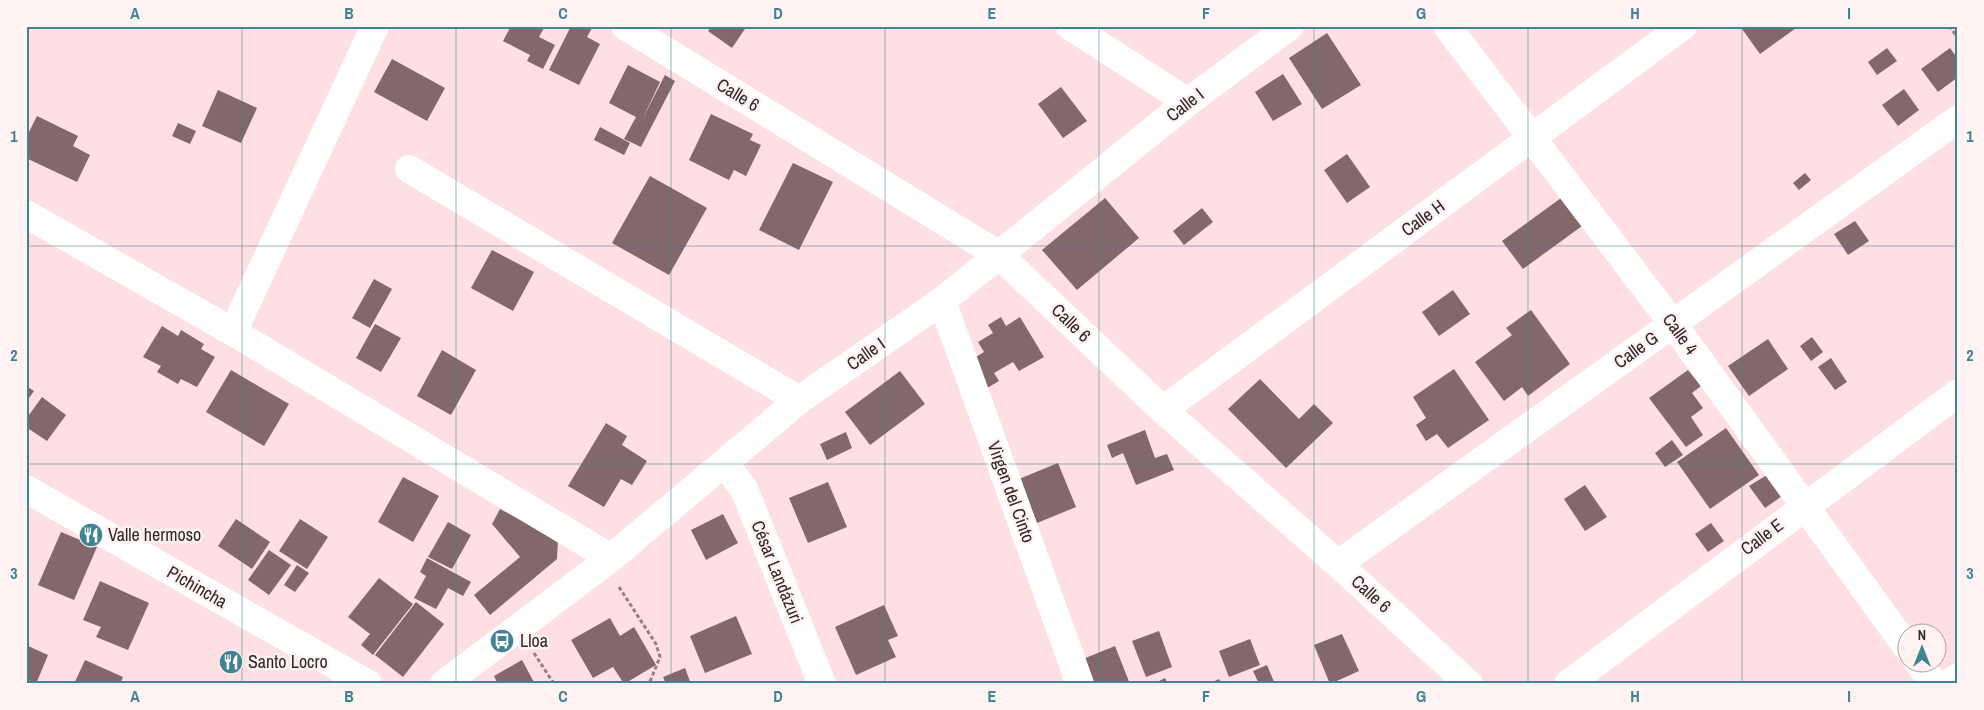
<svg xmlns="http://www.w3.org/2000/svg" width="1984" height="710" font-family="'Archivo Narrow',sans-serif">
  <style>
    .building { fill: #82676b }
    .lines { fill: none; stroke-linecap: round; stroke-linejoin: round }
    .path { stroke: #947f82; stroke-width: 3; stroke-dasharray: 4 2.5; stroke-linecap: butt }
    .minor { stroke: #fff; stroke-width: 28 }
    .grid { fill: none; stroke: #418294; stroke-width: 1; stroke-opacity: 0.55 }
    .labels { text-anchor: middle; stroke-width: 5; stroke-linejoin: round; paint-order: stroke }
    .street-label { font-size: 18px; fill: #322728; stroke: #fef2f3 }
    .poi-label { font-size: 18px; fill: #322728; stroke: #fef2f3; text-anchor: start }
    .neatline { fill: none; stroke: #418294; stroke-width: 2 }
    .grid-label { font-size: 16px; text-anchor: middle; font-weight: bold; fill: #418294 }
  </style>
  <rect width="100%" height="100%" fill="#fedfe3"/>
  <!-- building -->
  <path class="building" d="M511,26H545L539,37L555,45L543,69L527,61L530,55L503,41Z
    M571,26H593L587,37L600,44L579,85L549,70Z
    M712,26H747L732,48L708,31Z
    M1740,26H1794L1796,28L1760,54Z
    M1327,33L1361,85L1322,109L1289,58Z
    M1887,48L1897,61L1877,75L1868,62Z
    M1950,48L1958,59V77L1938,92L1921,69Z
    M392,59L445,88L427,121L374,92Z
    M628,65L660,82L642,120L665,75L675,81L641,147L624,139L636,117L609,103Z
    M1283,74L1302,104L1273,121L1255,92Z
    M1061,87L1087,121L1063,138L1038,104Z
    M1904,89L1919,110L1898,126L1882,105Z
    M218,90L257,108L241,143L202,126Z
    M711,114L753,134L750,140L761,145L746,176L734,170L729,180L689,160Z
    M37,116L78,136L73,146L90,155L77,182L26,158V138Z
    M178,123L196,131L190,144L172,136Z
    M600,127L630,143L624,155L594,140Z
    M1347,154L1370,187L1347,203L1324,170Z
    M793,163L833,182L799,250L759,230Z
    M1805,173L1811,180L1799,190L1793,183Z
    M650,176L707,208L669,275L612,243Z
    M1105,198L1139,238L1077,290L1042,250Z
    M1561,198L1582,226L1523,269L1502,241Z
    M1202,208L1213,222L1184,245L1173,231Z
    M1855,221L1869,241L1848,255L1834,234Z
    M492,250L534,272L513,311L471,288Z
    M374,279L392,289L370,328L352,318Z
    M1453,290L1470,314L1439,336L1422,312Z
    M1531,310L1570,364L1528,396L1522,387L1504,401L1475,362L1512,335L1506,328Z
    M1001,317L1006,326L1020,317L1044,357L1019,371L1013,362L994,373L999,381L982,391L966,363L984,352L978,342L993,333L988,325Z
    M375,324L401,338L381,372L356,358Z
    M162,326L178,336L181,330L204,344L201,349L215,357L197,387L181,379L178,384L157,372L161,366L143,357Z
    M1812,337L1823,352L1811,361L1800,346Z
    M1768,339L1788,369L1749,396L1728,366Z
    M442,350L476,370L451,415L417,396Z
    M1831,358L1847,382L1835,390L1818,367Z
    M1454,369L1489,420L1448,448L1437,434L1426,441L1416,425L1426,418L1413,397Z
    M231,370L289,404L264,446L206,412Z
    M1688,370L1701,386L1692,393L1703,408L1691,417L1703,435L1686,447L1649,398Z
    M900,371L925,404L870,445L845,412Z
    M1260,379L1299,419L1314,404L1333,423L1286,468L1228,409Z
    M26,386L34,391L26,402Z
    M42,397L66,415L47,441L26,427V419Z
    M606,423L627,436L622,445L647,461L632,485L621,479L604,507L568,486Z
    M1726,428L1759,475L1710,509L1677,462Z
    M1145,430L1155,458L1167,454L1174,470L1136,485L1123,453L1112,458L1107,445Z
    M846,432L852,448L827,460L820,444Z
    M1672,440L1683,455L1665,467L1655,453Z
    M1058,463L1076,507L1037,523L1019,479Z
    M1767,475L1782,496L1765,508L1749,486Z
    M403,477L439,496L413,542L378,522Z
    M828,482L847,527L808,543L789,498Z
    M1585,485L1607,517L1585,531L1564,499Z
    M500,509L558,540L557,559L490,615L474,595L520,557L492,524Z
    M723,514L738,543L706,560L691,530Z
    M236,519L270,542L252,569L218,546Z
    M300,519L328,537L307,569L279,551Z
    M448,522L471,535L452,569L428,557Z
    M1711,523L1724,541L1708,552L1695,534Z
    M61,532L97,547L74,600L38,585Z
    M269,550L291,565L269,595L248,580Z
    M427,558L471,582L463,596L448,588L436,609L414,598L426,576L420,572Z
    M297,565L309,573L295,592L284,585Z
    M379,578L413,604L373,655L361,645L370,634L348,617Z
    M100,581L149,603L128,650L96,637L101,627L83,620Z
    M416,602L444,624L403,677L375,655Z
    M884,605L898,636L888,640L896,657L856,675L835,627Z
    M736,616L752,654L705,673L690,636Z
    M610,618L620,636L634,627L656,665L624,684L613,667L593,678L571,640Z
    M1159,631L1172,667L1146,677L1132,641Z
    M1342,634L1359,671L1330,684L1314,645Z
    M1250,639L1260,665L1229,677L1219,651Z
    M26,645L48,655L36,684L26,679Z
    M1115,646L1130,684H1093L1083,659Z
    M85,660L123,677L120,684H74Z
    M522,660L535,684H498L494,676Z
    M1267,665L1275,684H1259L1253,671Z
    M685,668L691,684H666L663,677Z
    M1165,678L1168,684H1153Z
    M1219,679L1222,684H1208Z"/>
  <g class="lines">
    <!-- path -->
    <path class="path" d="M1949,26L1958,38
      M619,587L656,644L660,657L649,684
      M534,653L554,684"/>
    <!-- minor -->
    <path class="minor" d="M625,26L999,255L1163,410L1338,564L1469,684
      M1070,26L1188,102
      M1447,26L1673,324L1906,646
      M409,169L799,400
      M26,214L233,332L611,558
      M942,301L1080,684
      M233,332L375,26
      M1163,410L1683,26
      M725,464L744,489L822,684
      M26,489L368,684
      M1338,564L1958,119
      M1918,662L1934,684
      M444,684L611,558L799,400L942,301L1188,102L1290,26
      M1568,684L1958,393
      M1948,684L1958,677"/>
  </g>
  <!-- grid -->
  <path class="grid" d="M242,26V684M456,26V684M671,26V684M885,26V684M1099,26V684M1314,26V684M1528,26V684M1742,26V684M26,246H1958M26,464H1958"/>
  <!-- icons -->
  <defs>
    <g id="restaurant-disc" transform="scale(1.25)"><circle r="9.5" fill="#418294" stroke="#fef2f3"/><path d="M-5-6h1v4h1v-4h1v4h1v-4h1v5L-1.5 .5V6h-2V.5L-5-1ZM5-6V6H3V1.5H1.5Q1.5-4 5-6Z" fill="#fff"/></g>
    <g id="bus-disc" transform="scale(1.25)"><circle r="9.5" fill="#418294" stroke="#fef2f3"/><path d="M-5-6H5V4H4V6H2V4H-2V6H-4V4H-5ZM-3.5-4V0h7V-4ZM-3.5 1.2v1.5H-2V1.2ZM2 1.2v1.5H3.5V1.2Z" fill="#fff"/></g>
  </defs>
  <g fill-rule="evenodd">
    <use href="#restaurant-disc" x="91" y="535"/>
    <use href="#bus-disc" x="502" y="641"/>
    <use href="#restaurant-disc" x="231" y="662"/>
  </g>
  <g class="labels">
    <!-- street labels -->
    <g class="street-label">
      <text transform="translate(738 95) rotate(31)" y="6">Calle 6</text>
      <text transform="translate(1185 105) rotate(-38)" y="6">Calle I</text>
      <text transform="translate(1423 218) rotate(-36)" y="6">Calle H</text>
      <text transform="translate(1071 323) rotate(44)" y="6">Calle 6</text>
      <text transform="translate(1680 334) rotate(54)" y="6">Calle 4</text>
      <text transform="translate(1636 350) rotate(-36)" y="6">Calle G</text>
      <text transform="translate(866 354) rotate(-35)" y="6">Calle I</text>
      <text transform="translate(1011 492) rotate(70)" y="6">Virgen del Cinto</text>
      <text transform="translate(1762 537) rotate(-37)" y="6">Calle E</text>
      <text transform="translate(777 572) rotate(68)" y="6">César Landázuri</text>
      <text transform="translate(197 587) rotate(30)" y="6">Pichincha</text>
      <text transform="translate(1371 594) rotate(42)" y="6">Calle 6</text>
    </g>
    <!-- poi labels -->
    <g class="poi-label">
      <text x="108" y="541">Valle hermoso</text>
      <text x="520" y="647">Lloa</text>
      <text x="248" y="668">Santo Locro</text>
    </g>
  </g>
  <!-- border -->
  <rect width="1984" height="710" fill="none" stroke="#fef2f3" stroke-width="55"/>
  <!-- north arrow -->
  <g transform="translate(1922 648)"><circle r="24" fill="#fef2f3" stroke="#aca1a2"/>
  <path d="M0-4L9 19L0 12L-9 19Z" fill="#418294"/>
  <text y="-8" font-size="14" font-weight="bold" text-anchor="middle" fill="#322728">N</text>
  </g>
  <rect x="28" y="28" width="1928" height="654" class="neatline"/>
  <g class="grid-label">
    <text x="135" y="19">A</text>
    <text x="349" y="19">B</text>
    <text x="563" y="19">C</text>
    <text x="778" y="19">D</text>
    <text x="992" y="19">E</text>
    <text x="1206" y="19">F</text>
    <text x="1421" y="19">G</text>
    <text x="1635" y="19">H</text>
    <text x="1849" y="19">I</text>
    <text x="14" y="142">1</text>
    <text x="1970" y="142">1</text>
    <text x="14" y="361">2</text>
    <text x="1970" y="361">2</text>
    <text x="14" y="579">3</text>
    <text x="1970" y="579">3</text>
    <text x="135" y="702">A</text>
    <text x="349" y="702">B</text>
    <text x="563" y="702">C</text>
    <text x="778" y="702">D</text>
    <text x="992" y="702">E</text>
    <text x="1206" y="702">F</text>
    <text x="1421" y="702">G</text>
    <text x="1635" y="702">H</text>
    <text x="1849" y="702">I</text>
  </g>
</svg>
